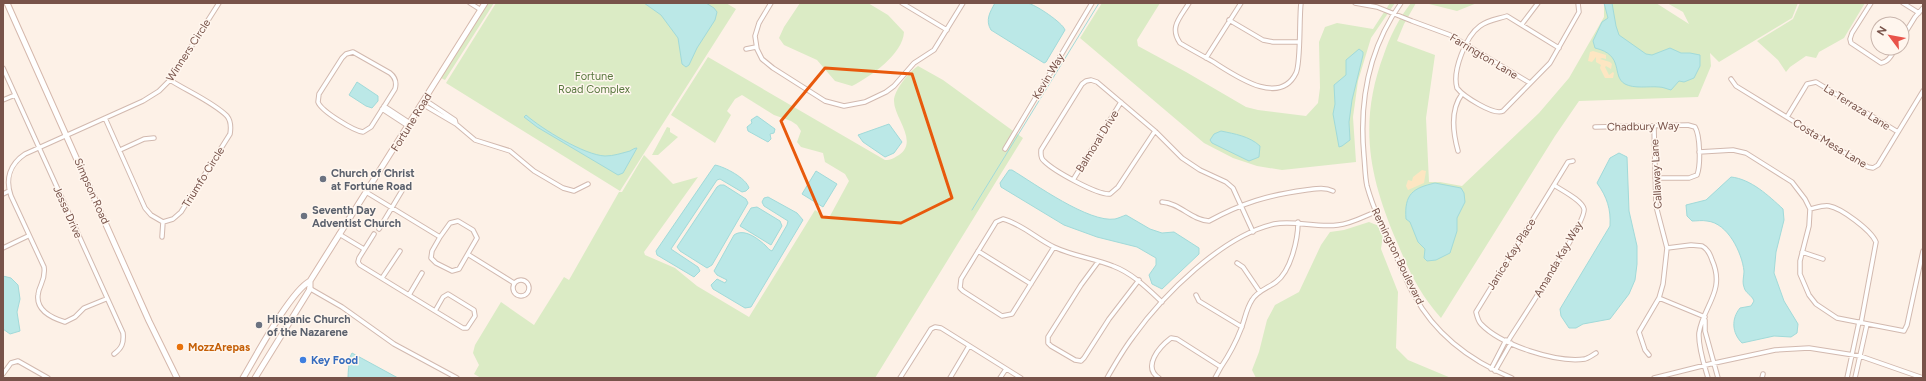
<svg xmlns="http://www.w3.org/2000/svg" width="1926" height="381" font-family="Figtree,sans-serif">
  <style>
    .green { fill: #dbebc5 }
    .sand { fill: #fde6c2 }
    .water { fill: #bbe8e7; stroke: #a1dad9 }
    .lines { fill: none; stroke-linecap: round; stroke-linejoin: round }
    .stream { stroke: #a1dad9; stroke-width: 1 }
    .street-casing { stroke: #d2b9af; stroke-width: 5.5 }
    .secondary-casing { stroke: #d5b8ac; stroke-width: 7 }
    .street { stroke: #fff; stroke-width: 3.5 }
    .secondary { stroke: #fff; stroke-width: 5 }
    .marked { fill: none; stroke: #e8590c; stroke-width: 3; stroke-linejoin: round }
    .worship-dot { fill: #6b7280; stroke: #fff6ee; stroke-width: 1.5 }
    .food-dot { fill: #e8710a; stroke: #fff6ee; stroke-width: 1.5 }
    .shop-dot { fill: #3f7fe0; stroke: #fff6ee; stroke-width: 1.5 }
    .labels { text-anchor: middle; stroke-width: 3; stroke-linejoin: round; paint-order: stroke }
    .street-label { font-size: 11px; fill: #78534a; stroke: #fff6ee }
    .park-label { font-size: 11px; fill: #59783f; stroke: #fff6ee }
    .worship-label { font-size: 11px; font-weight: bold; fill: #5b616d; stroke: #fff6ee; text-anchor: start }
    .food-label { font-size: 11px; font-weight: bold; fill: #c56008; stroke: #fff6ee; text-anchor: start }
    .shop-label { font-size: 11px; font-weight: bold; fill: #366cbe; stroke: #fff6ee; text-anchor: start }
  </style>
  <rect width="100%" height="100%" fill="#fdf1e7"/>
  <!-- green -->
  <path class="green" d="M488,3H494L445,80L441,78Z
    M496,3H726L736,9L620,191L446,83Z
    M800,3H868L888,15L904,32C903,54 870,77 852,86L835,81L817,60L784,45L779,38L784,27Z
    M1102,3H1160L1137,40L1138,46L1186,72L1246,107L1258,110L1306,116L1318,103L1320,88L1319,42L1325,27L1337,23L1373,29L1390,3H1395L1371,38L1358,81L1353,117L1356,162L1282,170L1257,166L1233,158L1204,143L1080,38Z
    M1411,3H1416L1404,24L1397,41L1435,55L1426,118L1429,182H1440L1462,186L1539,113L1569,78L1604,17V3H1656L1689,24L1683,12L1667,3H1798L1792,18L1719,62L1710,53L1711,66L1698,97L1579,101L1555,136L1441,318C1419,293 1410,273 1397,242C1369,177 1358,123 1384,54C1390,36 1399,18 1411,3Z
    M1425,3H1477L1457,11Z
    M1800,3H1865L1844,38L1819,52L1816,58L1806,56L1790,67L1786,72L1778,60L1757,41L1793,19Z
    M708,57L885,160C891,160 894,158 899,155C919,141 894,118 894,101C894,90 909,72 918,66L943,80L1023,138L875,378H481L474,374L479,365L473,353L475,345L501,302L534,325L564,277L569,280L619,192H622L644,155L673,184L698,177L644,252L645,255L675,268L697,286L749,317L815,210L824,216H830L849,181L845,174L825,162L823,153L801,147L797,142L801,131L797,125L791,121L774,115L742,95L735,99L727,111L731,115L715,143L671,115Z
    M667,127L670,128V132L678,137L658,155H652Z
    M1369,222L1384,228L1381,249L1398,292L1396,348L1408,360L1451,378H1256L1252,370L1259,352L1267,320L1275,305L1299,292L1321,245L1330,232L1344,230Z"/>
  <!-- sand -->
  <path class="sand" d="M1593,51L1606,55V59L1602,58L1600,59L1610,62L1612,64L1611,69L1606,66L1605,67L1609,75L1613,72L1614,73L1613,78H1605L1600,68L1601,65L1596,62V57L1592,62L1588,61L1590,52Z
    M1422,170L1426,171L1424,183L1408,190L1406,186L1408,180L1412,181L1413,177Z"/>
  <!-- water -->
  <path class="water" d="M644,3H706L714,8L717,12L715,20L697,48L689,65L686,67L682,64L678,38L661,15Z
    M995,3C1005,3 1017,1 1027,3C1035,4 1063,23 1065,30L1046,62L1044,63L991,30C985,20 990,12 995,3Z
    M1604,3H1612L1616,26L1619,35L1646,54L1652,55L1670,48L1681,53H1690L1700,55V66L1694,78L1684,82L1679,81L1671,90C1667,89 1663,87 1659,87C1649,86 1634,89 1625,84C1611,76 1625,55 1595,48L1593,41L1602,22L1608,18Z
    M1359,49L1363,52V55L1352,100L1349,122L1350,140L1342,146L1339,147L1333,114L1335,104L1334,85L1346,75V60Z
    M357,82L378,96V101L372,108L366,106L349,95Z
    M526,115C542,129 584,155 605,156C614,156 622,153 630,151C632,150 634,148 637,148L623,173L618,175L537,127L524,117Z
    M757,116L775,129L774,133L770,134L771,139L768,142L748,131L747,127L752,123L751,120Z
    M889,124L902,142L894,153L885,157L863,142L858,135Z
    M1221,131C1235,134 1249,136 1260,146L1259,157L1249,161L1212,143L1210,140L1214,134Z
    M1619,153L1627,157L1629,211L1637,246V264L1635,280L1629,294L1610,319L1583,324L1576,328H1569L1561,316L1560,309L1610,226C1611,209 1607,197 1597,183L1610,158Z
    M715,165C725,167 746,178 749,188L746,191L742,192L720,179L717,180L671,249L698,267L700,271L694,277L657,255L656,251Z
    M1009,170H1012C1035,184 1089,223 1115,219C1119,218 1123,216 1126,215L1150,229L1162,233L1174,232L1199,248V254L1162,289L1152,284L1149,275L1156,265V258L1137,247L1097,237L1064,225L1001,187L1000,183Z
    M816,171L837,184L823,207L802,194Z
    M1731,177C1751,179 1769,196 1783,209L1784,220L1776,252L1774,273L1784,301L1798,324L1797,333L1791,337L1774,336L1742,343C1732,333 1731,319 1740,308L1751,306L1754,301C1752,295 1745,293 1744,287C1742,282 1744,276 1744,271C1742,253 1728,223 1707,221C1702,220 1697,221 1692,221L1687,216L1686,205L1706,200Z
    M1435,183L1461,188L1464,193L1465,202L1457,218V231L1450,253L1436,260L1427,261L1424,258L1425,249L1418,242L1410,222L1406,219C1404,194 1413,188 1435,183Z
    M720,185H724L746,199L748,203L712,265L707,268L680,251L677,247L717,187Z
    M768,197L797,213L803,220L751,307L745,308L713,289L711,285L717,279L725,283L727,280L717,275L714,271L734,235C744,228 757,238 765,245C768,248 769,250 772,251L787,225L788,221L764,206L762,202L764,198Z
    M757,207L780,221L782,226L771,245L740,226L751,208Z
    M3,276L11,278L18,285L20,299L17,312L20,331L10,334L3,329Z
    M352,353L398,378H348C348,371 349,364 350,357Z"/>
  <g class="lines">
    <!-- stream -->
    <path class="stream" d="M972,210L1099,3"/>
    <!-- street casing -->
    <g class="street-casing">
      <path id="street" d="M470,3L481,10
        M771,3L759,23L755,36L757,49L762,59L773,68L825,101L844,106L865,102L886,92L894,86L914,63L934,50L963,3
        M902,3L947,30
        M1189,3C1180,18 1169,27 1180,43C1190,49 1201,55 1212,61C1233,74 1279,108 1296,73C1301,63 1299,18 1301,3
        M1355,3L1377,7L1412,21L1450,35L1530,83
        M1401,3C1369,48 1359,102 1364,156C1365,166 1365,177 1367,186C1374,211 1385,233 1396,256C1402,269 1407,283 1414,295C1435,334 1471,361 1512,378
        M1871,3L1852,33L1850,39L1851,43L1881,63C1889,62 1892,54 1896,48
        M1903,3L1919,13
        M1229,20L1263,40L1273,42H1298
        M1522,24L1538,3
        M1902,38L1915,17L1923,8
        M1559,48L1507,16C1498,19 1488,20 1480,26C1466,36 1452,71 1457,88C1463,96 1494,116 1503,111L1550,63L1579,12L1578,3
        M746,49L756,47
        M353,52L390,73C395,77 397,82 395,89L371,127L363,132C354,131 321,111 318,102L319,94L342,58L346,54Z
        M1206,58L1241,3
        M3,68L123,333C124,343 122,348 114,354
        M1731,79L1736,86L1868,167L1873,168L1878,165L1923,91
        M3,100L15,95
        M425,100L455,120L456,124L475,140L510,151L534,171L563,188L574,191L588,184
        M422,104L456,124
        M384,106L410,123
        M382,109L408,126
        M1787,117L1807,84L1816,82L1898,132
        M105,118L145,208L151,215L163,222L173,219L181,212L230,134C231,128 231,121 227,116C213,102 187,91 170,80
        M1595,127L1688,125L1695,127C1700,135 1701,165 1697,175L1689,178H1655
        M1155,131L1118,187L1110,194C1097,195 1054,171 1044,161C1040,158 1041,154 1041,150L1082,84L1086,81L1091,80L1097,82L1155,131L1182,158L1200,170L1226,182L1233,188L1253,232
        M1005,149L1092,3
        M120,150L144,139L154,138
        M1458,151C1453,133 1450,110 1462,94
        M1699,152L1733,150L1746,153L1792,182L1805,199L1810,209L1809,226L1800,261V274L1809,295L1816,304L1837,318L1904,331L1907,325L1923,251
        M1573,161L1568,162L1476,312C1477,316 1478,321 1481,324C1501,345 1556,363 1585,359C1588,358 1593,355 1596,353
        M1073,180L1121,102
        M366,192L440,237L450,223L458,221L473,230L477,238L459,269L452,271L436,263L431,258L432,251L440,237
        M3,194L9,191
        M1162,202C1180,203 1191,220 1209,221C1242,203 1268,195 1306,190C1315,189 1324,187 1333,191
        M1810,209C1815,208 1823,205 1829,206C1841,208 1871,230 1876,242L1861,323
        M379,229L403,189
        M339,234L364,249
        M374,234L359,258L358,262L360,265L435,311
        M162,237L163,222
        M1054,247L1012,314L1002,316L963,291L960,288L961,279L996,222L1003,219C1022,224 1037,239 1054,247C1073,256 1093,258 1113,266C1132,273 1147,288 1162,302
        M3,248L28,236
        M1667,248L1691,245L1702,246C1708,249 1710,254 1712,260C1726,291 1703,306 1699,333C1698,347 1704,364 1708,378
        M978,251L1031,284
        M1802,252L1823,259
        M469,255L514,283
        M1098,262L1081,285L1048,337V343L1051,346L1075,360L1081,361L1084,358L1109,319L1139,280
        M1237,263L1243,267L1260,292
        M382,278L400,251
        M513 288a8 8 0 1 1 16 0a8 8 0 1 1-16 0Z
        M309,288L342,307L394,344L457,378
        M448,294L474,310L475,316L467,328H463L435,311L443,297Z
        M409,295L422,273
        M1196,295L1199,301L1242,327
        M1659,298L1705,317
        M106,299L84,308L75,317L65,322C52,318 36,311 38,295C39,284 46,281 44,267L11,196C5,179 10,164 25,154L143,101L159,91L170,80L219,3
        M1705,320V331L1718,378
        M1508,341C1519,323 1587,222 1584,209C1582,200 1561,190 1554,185
        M1649,355L1645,350L1639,332L1659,298L1663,284L1667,248L1656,206L1654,127
        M1221,367C1229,355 1236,342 1241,329C1245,319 1246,309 1252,300C1257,291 1268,288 1276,282C1291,271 1298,239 1298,222
        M1491,369L1506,340
        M1495,371L1511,343
        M3,374L11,363L18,361L48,378
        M900,378L931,329L935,327L941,328L1021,378
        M950,378L969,346
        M1000,378L1006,369
        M1107,378C1115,364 1123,350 1133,337C1163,295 1222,236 1274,224C1295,220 1316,228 1338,225C1350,224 1363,217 1375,212
        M1159,378C1142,367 1159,347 1171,338L1177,339L1221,367L1215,378
        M1654,378L1710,364L1775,350L1809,348L1860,356L1923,378
        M1762,378L1763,374
        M1847,378L1859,322
        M1855,378L1867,324"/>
    </g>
    <!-- secondary casing -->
    <g class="secondary-casing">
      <path id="secondary" d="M7,3L149,321L177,378
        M243,378C256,356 290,292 310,281L485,3
        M255,378L310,289V281"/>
    </g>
    <!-- street -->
    <use href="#street" class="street"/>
    <!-- secondary -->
    <use href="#secondary" class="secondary"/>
  </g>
  <!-- marked area -->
  <path class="marked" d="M825,68L912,74L952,198L901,223L822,217L781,121Z"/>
  <!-- markers -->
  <g class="worship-dot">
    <circle cx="323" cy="179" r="4"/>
    <circle cx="304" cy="216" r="4"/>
    <circle cx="259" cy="325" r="4"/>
  </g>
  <circle class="food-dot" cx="180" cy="347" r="4"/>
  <circle class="shop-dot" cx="303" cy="360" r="4"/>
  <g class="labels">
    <!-- street labels -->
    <g class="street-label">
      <text transform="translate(188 50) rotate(-57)" y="4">Winners Circle</text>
      <text transform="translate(1484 56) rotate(31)" y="4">Farrington Lane</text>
      <text transform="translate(1048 76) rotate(-59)" y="4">Kevin Way</text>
      <text transform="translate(1857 107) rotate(32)" y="4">La Terraza Lane</text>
      <text transform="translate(411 122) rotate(-58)" y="4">Fortune Road</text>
      <text transform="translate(1643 126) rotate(-1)" y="4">Chadbury Way</text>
      <text transform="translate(1097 141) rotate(-58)" y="4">Balmoral Drive</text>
      <text transform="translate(1830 143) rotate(31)" y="4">Costa Mesa Lane</text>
      <text transform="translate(1656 174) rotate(-93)" y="4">Callaway Lane</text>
      <text transform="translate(203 177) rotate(-58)" y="4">Triumfo Circle</text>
      <text transform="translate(92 191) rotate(66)" y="4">Simpson Road</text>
      <text transform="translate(68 212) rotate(66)" y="4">Jessa Drive</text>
      <text transform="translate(1511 254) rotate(-58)" y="4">Janice Kay Place</text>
      <text transform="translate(1398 256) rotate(64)" y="4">Remington Boulevard</text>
      <text transform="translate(1558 259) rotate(-60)" y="4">Amanda Kay Way</text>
    </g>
    <!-- park labels -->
    <g class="park-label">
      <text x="594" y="80">Fortune<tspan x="594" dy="13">Road Complex</tspan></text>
    </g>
    <!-- worship labels -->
    <g class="worship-label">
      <text x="331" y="177">Church of Christ<tspan x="331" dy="13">at Fortune Road</tspan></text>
      <text x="312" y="214">Seventh Day<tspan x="312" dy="13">Adventist Church</tspan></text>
      <text x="267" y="323">Hispanic Church<tspan x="267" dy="13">of the Nazarene</tspan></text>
    </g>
    <!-- food labels -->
    <g class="food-label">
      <text x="188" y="351">MozzArepas</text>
    </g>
    <!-- shop labels -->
    <g class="shop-label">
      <text x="311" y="364">Key Food</text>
    </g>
  </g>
  <!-- border -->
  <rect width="1926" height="381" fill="none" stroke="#78534a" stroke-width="8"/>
  <!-- north arrow -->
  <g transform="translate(1890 36) rotate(302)"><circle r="19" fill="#fff6ee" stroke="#c9b5ac"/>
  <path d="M0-3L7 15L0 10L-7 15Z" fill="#e9534a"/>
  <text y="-6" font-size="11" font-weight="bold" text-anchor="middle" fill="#78534a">N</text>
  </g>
</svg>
